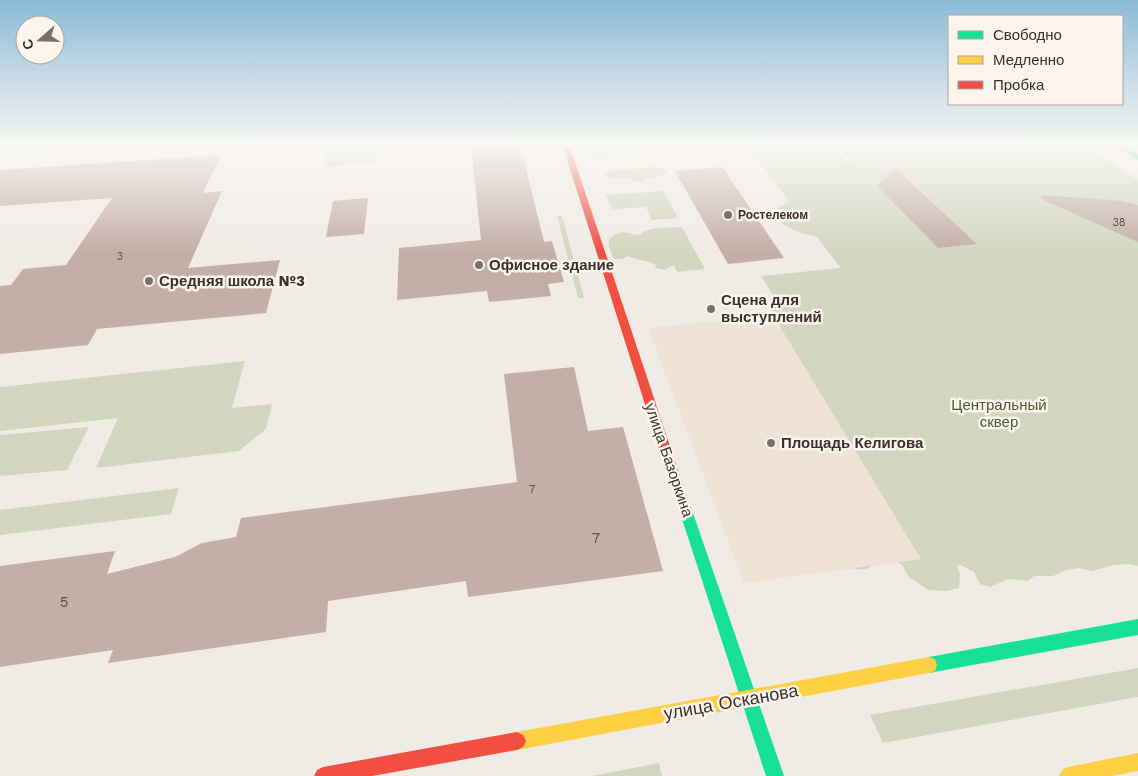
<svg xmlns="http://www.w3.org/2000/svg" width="1138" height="776" font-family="'Work Sans',sans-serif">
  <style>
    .green { fill: #d1d6bf }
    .plaza { fill: #eee3d5 }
    .building { fill: #c3afa7 }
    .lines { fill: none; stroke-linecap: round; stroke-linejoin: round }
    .fast { fill: #16e098; fill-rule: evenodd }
    .slow { fill: #ffcf43; fill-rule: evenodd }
    .jam { fill: #f24e42; fill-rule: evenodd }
    .poi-dot { fill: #7a716c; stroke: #fbf5ee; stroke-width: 2 }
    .labels { text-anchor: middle; stroke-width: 5; stroke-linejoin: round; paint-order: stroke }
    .far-number-label { font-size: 11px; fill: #5d504a }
    .far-poi-label { font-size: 12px; font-weight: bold; fill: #3b302b; stroke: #fbf5ee; text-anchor: start }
    .number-label { font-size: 12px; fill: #5d504a }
    .poi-label { font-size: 15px; font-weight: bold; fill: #3b302b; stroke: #fbf5ee; text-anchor: start }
    .park-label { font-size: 15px; fill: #4a5a2e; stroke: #fbf5ee }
    .street-label { font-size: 15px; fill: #3b302b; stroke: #fbf5ee }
    .near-number-label { font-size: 15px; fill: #5d504a }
    .near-street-label { font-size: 18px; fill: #3b302b; stroke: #fbf5ee }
  </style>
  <rect width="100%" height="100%" fill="#f0ebe5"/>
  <!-- green -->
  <path class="green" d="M25,144H182L14,155Z
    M328,144H378L376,163L323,167Z
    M745,144H829L850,165L854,164L835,144H1082L1138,180V566L1128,564L1114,565L1091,571L1079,568L1065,570L1053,576H1034L1028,581L1008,579L990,587L980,584L974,572L959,564L957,567L960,574L959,588L947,591L928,590L908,576L902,565L889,557L878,559C865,577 853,568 835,561L780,328L767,305L785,303L783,297H774L761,276L841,268L816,236C806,236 783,227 777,218C776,215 776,213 774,211L789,201Z
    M667,146L670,151L593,157L591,152Z
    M650,167L662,168L667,172V174L644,179L642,182L635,181L627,177L611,179L602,172Z
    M664,191L678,218L652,220L646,207L612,209L606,195Z
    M557,216H562L584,298H578Z
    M682,227L705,269L677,272L674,265L665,270L655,268L656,265C649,260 637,261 628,256L622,259H614L609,247V239C621,229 626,233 639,235C650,226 668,228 682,227Z
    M245,361L232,408L272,404L266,429L239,451L96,468L118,418L0,431V387Z
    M89,427L67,470L0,476V435Z
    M179,488L171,514L0,535V510Z
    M1138,668V697L883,743L870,715Z
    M659,763L662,776H591H592Z"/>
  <!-- plaza -->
  <path class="plaza" d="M773,315L921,559L744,583L648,328Z"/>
  <!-- building -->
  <path class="building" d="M471,144H520L544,242L552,241L564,282L548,284L551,296L489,302L487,291L397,300L399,248L481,240Z
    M221,155L203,193L222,191L188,268L280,260L266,313L97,329L88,345L0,354V286L11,285L23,269L66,265L112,198L0,206V170Z
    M722,167L744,199L784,258L728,264L675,171Z
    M895,168L977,244L938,248L877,186Z
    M1042,195L1123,201L1138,205V242L1041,199Z
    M368,198L364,234L326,237L333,201Z
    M574,367L588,431L623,427L663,571L468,597L466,581L328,601L326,632L108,663L113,650L0,667V566L115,551L107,574L175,557L202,543L236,537L241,518L517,482L504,374Z"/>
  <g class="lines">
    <!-- fast -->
    <path class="fast" d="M1112,144H1121L1138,155V160Z
      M671,462L675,463L677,467L784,776H766L665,467L667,463Z
      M1138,619V635L929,673L923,671L921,665L923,659L929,657Z"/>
    <!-- slow -->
    <path class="slow" d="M929,657L935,659L937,665L935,671L929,673L517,750L511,747L508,741L511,735L517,732Z
      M1138,753V771L1112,776H1059L1062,770L1068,767Z"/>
    <!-- jam -->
    <path class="jam" d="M562,144H569L677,467L675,471L671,472L667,471L665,467Z
      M517,732L523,735L526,741L523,747L517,750L372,776H314L317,770L323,767Z"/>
  </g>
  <!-- sky -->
  <linearGradient id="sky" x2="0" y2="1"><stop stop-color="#8bbad8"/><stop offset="0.57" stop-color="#f8f6f3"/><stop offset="1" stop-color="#f8f6f3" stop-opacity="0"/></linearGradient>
  <rect width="1138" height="253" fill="url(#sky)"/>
  <!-- markers -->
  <g class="poi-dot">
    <circle cx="728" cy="215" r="5"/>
    <circle cx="479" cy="265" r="5"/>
    <circle cx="149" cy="281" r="5"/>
    <circle cx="711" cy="309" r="5"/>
    <circle cx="771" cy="443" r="5"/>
  </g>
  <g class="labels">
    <!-- far-number labels -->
    <g class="far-number-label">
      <text x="1119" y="226">38</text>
      <text x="120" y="260">3</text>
    </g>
    <!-- far-poi labels -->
    <g class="far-poi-label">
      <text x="738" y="219">Ростелеком</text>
    </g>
    <!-- number labels -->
    <g class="number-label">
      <text x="532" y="493">7</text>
    </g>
    <!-- poi labels -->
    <g class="poi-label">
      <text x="489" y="270">Офисное здание</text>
      <text x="159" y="286">Средняя школа №3</text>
      <text x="721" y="305">Сцена для<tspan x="721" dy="17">выступлений</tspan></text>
      <text x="781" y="448">Площадь Келигова</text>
    </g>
    <!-- park labels -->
    <g class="park-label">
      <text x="999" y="410">Центральный<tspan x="999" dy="17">сквер</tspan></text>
    </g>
    <!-- street labels -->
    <g class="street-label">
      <text transform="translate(669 460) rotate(71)" y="5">улица Базоркина</text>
    </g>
    <!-- near-number labels -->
    <g class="near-number-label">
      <text x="596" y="543">7</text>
      <text x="64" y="607">5</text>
    </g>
    <!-- near-street labels -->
    <g class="near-street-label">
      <text transform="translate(731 702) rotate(-10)" y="6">улица Осканова</text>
    </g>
  </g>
  <!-- legend -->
  <rect x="948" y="15" width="175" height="90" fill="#fbf5ee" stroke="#aea6a0"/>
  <rect x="958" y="31" width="25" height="8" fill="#16e098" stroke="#aea6a0"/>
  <text x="993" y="40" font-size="15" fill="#3b302b">Свободно</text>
  <rect x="958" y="56" width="25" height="8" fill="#ffcf43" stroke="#aea6a0"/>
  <text x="993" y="65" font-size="15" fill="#3b302b">Медленно</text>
  <rect x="958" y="81" width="25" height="8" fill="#f24e42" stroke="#aea6a0"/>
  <text x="993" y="90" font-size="15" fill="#3b302b">Пробка</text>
  <!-- north arrow -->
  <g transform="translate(40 40) rotate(250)"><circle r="24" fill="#fbf5ee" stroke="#aea6a0"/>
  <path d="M0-4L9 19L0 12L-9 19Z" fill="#7a716c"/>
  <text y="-8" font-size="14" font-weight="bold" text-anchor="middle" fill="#3b302b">С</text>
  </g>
</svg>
